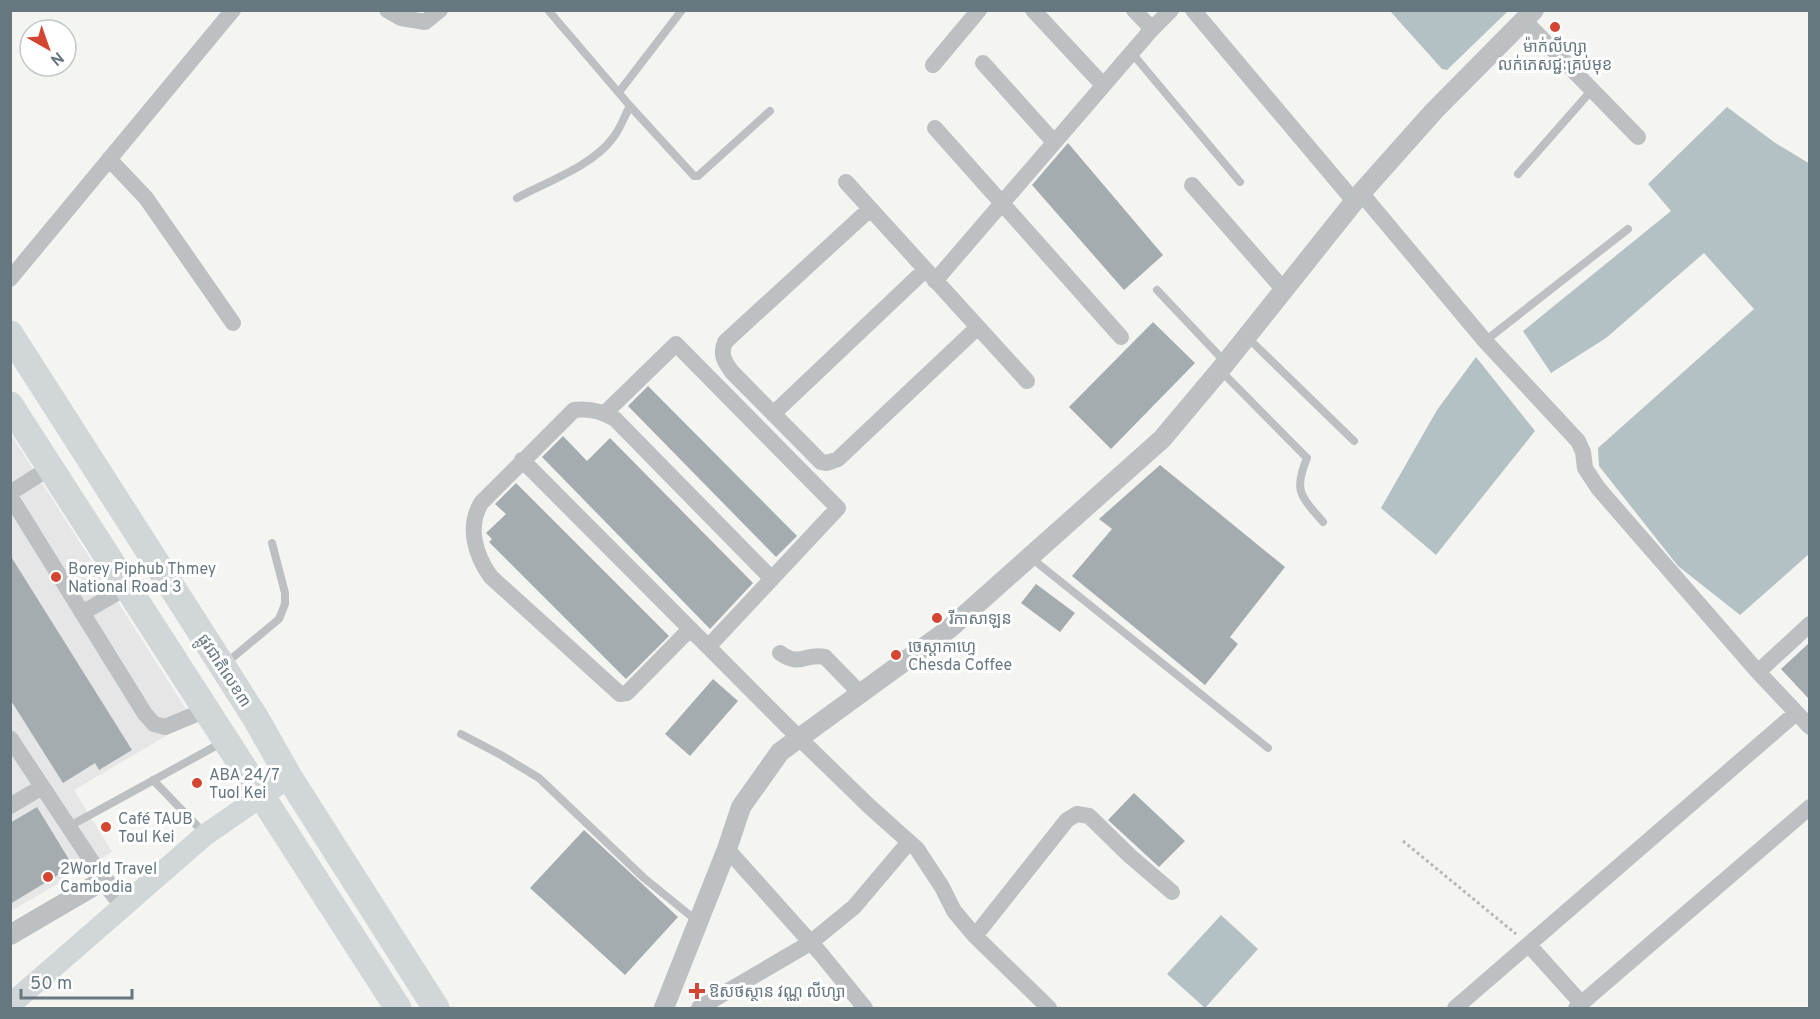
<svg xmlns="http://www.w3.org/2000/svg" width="1820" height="1019" font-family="Overpass,'Noto Sans Khmer',sans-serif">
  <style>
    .built { fill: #e5e6e5 }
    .water { fill: #b4c1c4 }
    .building { fill: #a4acb0 }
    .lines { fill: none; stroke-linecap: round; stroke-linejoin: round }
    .path { stroke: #b6b9bb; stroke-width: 3; stroke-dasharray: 3 3; stroke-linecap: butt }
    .service { stroke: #bcc0c3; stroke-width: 8 }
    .minor { stroke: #bcc0c3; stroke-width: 16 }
    .tertiary { stroke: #bcc0c3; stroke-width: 20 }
    .secondary { stroke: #d1d6d9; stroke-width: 22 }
    .trunk { stroke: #d1d6d9; stroke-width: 27 }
    .poi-dot { fill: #d44532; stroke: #fff; stroke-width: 2 }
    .labels { text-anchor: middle; stroke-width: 6; stroke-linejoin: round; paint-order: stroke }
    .poi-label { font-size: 16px; fill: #667780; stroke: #fff; text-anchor: start }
    .street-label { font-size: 16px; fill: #667780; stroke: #fff }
  </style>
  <rect width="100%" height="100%" fill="#f4f4f1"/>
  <!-- built -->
  <path class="built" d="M10,433L193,720L74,790L112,852L11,911Z"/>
  <!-- water -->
  <path class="water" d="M1505,10L1507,12L1447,70L1442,69L1390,11Z
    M1727,107L1774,142L1810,164L1809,554L1740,615L1678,566L1599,466L1598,448L1754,309L1704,253L1606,338L1551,373L1523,331L1671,211L1648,184Z
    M1476,357L1535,431L1436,555L1381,508L1437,410Z
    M1221,915L1258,949L1205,1008L1167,974Z"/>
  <!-- building -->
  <path class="building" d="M1068,143L1163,255L1124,290L1032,185Z
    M1153,322L1195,363L1111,449L1069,407Z
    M648,386L797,536L776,557L628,406Z
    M563,436L587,461L610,438L753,583L710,629L542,457Z
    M1160,465L1285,567L1230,637L1238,644L1205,685L1072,576L1112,529L1099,519Z
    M516,483L669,636L626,679L489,542L492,539L486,533L506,514L495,504Z
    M10,555L132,750L99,770L95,763L63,783L10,699Z
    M1036,584L1075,613L1060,632L1021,603Z
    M1809,643V699L1781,669Z
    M713,679L738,701L690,756L665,734Z
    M1134,793L1185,841L1159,867L1108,820Z
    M37,807L73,866L10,904V823Z
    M584,830L678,917L625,975L530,888Z"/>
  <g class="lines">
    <!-- path -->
    <path class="path" d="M1403,841L1516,934"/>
    <!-- service -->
    <path class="service" d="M548,10L630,106L694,176H698L770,111
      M1131,52L1240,182
      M619,92L682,10
      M1518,174L1591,91
      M517,198C546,182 592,166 612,139C620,130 624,117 630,106
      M1157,290L1226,363
      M1247,337L1354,441
      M1485,341L1628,229
      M1220,370L1307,458C1293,492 1301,496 1323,522
      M1030,557L1268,748
      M225,664L279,619L285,604V593L272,543
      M461,734L501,755L539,778L644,878L697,921
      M153,780L205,834
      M68,827L223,742"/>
    <!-- minor -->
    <path class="minor" d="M387,10L401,18L425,22L440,10
      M1033,10L1103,85
      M1134,10L1152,29
      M1193,10L1354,201
      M1524,20L1638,137
      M983,63L1054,142
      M933,65L979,10
      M935,128L1121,337
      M109,159L146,198L233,323
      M846,182L1027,381
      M1192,185L1284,290
      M1361,193L1485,341L1578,441L1583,452L1585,468L1598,488L1758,672L1810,727
      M870,209L725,342C720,355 724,361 732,372L821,462L827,463L838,459L978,327
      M10,279L233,10
      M935,281L1152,29L1171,10
      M605,413L676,344L838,508L708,647
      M773,414L925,270
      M522,460L799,738L869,806L917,849L942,887L954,911L975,936L1049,1008
      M10,493L51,467
      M10,496L145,714L154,724L165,727L206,710
      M82,613L127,587
      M690,629L627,693L620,694L491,577C475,555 467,527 481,503L574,410C589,408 602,411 615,419L772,579
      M780,653C802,668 805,652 825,657L861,694
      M1758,672L1810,624
      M10,738L104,880
      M10,806L42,787
      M727,849L821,954L865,1008
      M975,936L1067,820L1077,814L1089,816L1130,856L1172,892
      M1529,945L1582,1004
      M699,1008L810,943L854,907L909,842
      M1455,1008L1796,713
      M1576,1008L1810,807"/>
    <!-- tertiary -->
    <path class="tertiary" d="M10,935L104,880L124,905
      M664,1008L727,849L741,807L780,752L949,629L1162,439L1220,370L1361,193L1434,111L1534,10"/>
    <!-- secondary -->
    <path class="secondary" d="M10,1005L205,835L289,777"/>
    <!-- trunk -->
    <path class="trunk" d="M10,334L255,717L289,777L436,1008
      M10,405L398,1008"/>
  </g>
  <!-- markers -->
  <g class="poi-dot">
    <circle cx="1555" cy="27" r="6"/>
    <circle cx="56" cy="577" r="6"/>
    <circle cx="937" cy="618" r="6"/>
    <circle cx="896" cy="655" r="6"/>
    <circle cx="197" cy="783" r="6"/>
    <circle cx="106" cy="827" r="6"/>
    <circle cx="48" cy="877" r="6"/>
    <path d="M694 982h6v6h6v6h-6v6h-6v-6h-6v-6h6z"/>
  </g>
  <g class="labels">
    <!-- poi labels -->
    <g class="poi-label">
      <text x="1555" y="52" text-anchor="middle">ម៉ាក់លីហ្សា<tspan x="1555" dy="18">លក់ភេសជ្ជៈគ្រប់មុខ</tspan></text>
      <text x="68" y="574">Borey Piphub Thmey<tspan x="68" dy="18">National Road 3</tspan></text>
      <text x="949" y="624">រីកាសាឡន</text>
      <text x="908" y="652">ចេស្ដាកាហ្វេ<tspan x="908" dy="18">Chesda Coffee</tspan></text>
      <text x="209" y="780">ABA 24/7<tspan x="209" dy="18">Tuol Kei</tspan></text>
      <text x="118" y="824">Café TAUB<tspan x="118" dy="18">Toul Kei</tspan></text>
      <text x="60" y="874">2World Travel<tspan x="60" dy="18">Cambodia</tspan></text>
      <text x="709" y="997">ឱសថស្ថាន វណ្ណ លីហ្សា</text>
    </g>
    <!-- street labels -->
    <g class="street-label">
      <text transform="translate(225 670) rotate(57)" y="6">ផ្លូវជាតិលេខ៣</text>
    </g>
  </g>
  <!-- border -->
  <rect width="1820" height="1019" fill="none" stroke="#667780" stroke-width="24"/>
  <!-- north arrow -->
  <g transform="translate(48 48) rotate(140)"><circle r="28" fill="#ffffff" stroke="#c2c9cc" stroke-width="1.5"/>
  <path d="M0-4.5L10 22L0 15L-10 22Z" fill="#d44532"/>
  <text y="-9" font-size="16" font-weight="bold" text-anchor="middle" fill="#667780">N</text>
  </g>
  <!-- scale -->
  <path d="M21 989v9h111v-9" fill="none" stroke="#667780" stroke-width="3"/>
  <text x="30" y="989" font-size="18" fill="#667780" stroke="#ffffff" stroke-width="4.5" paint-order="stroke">50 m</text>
</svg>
